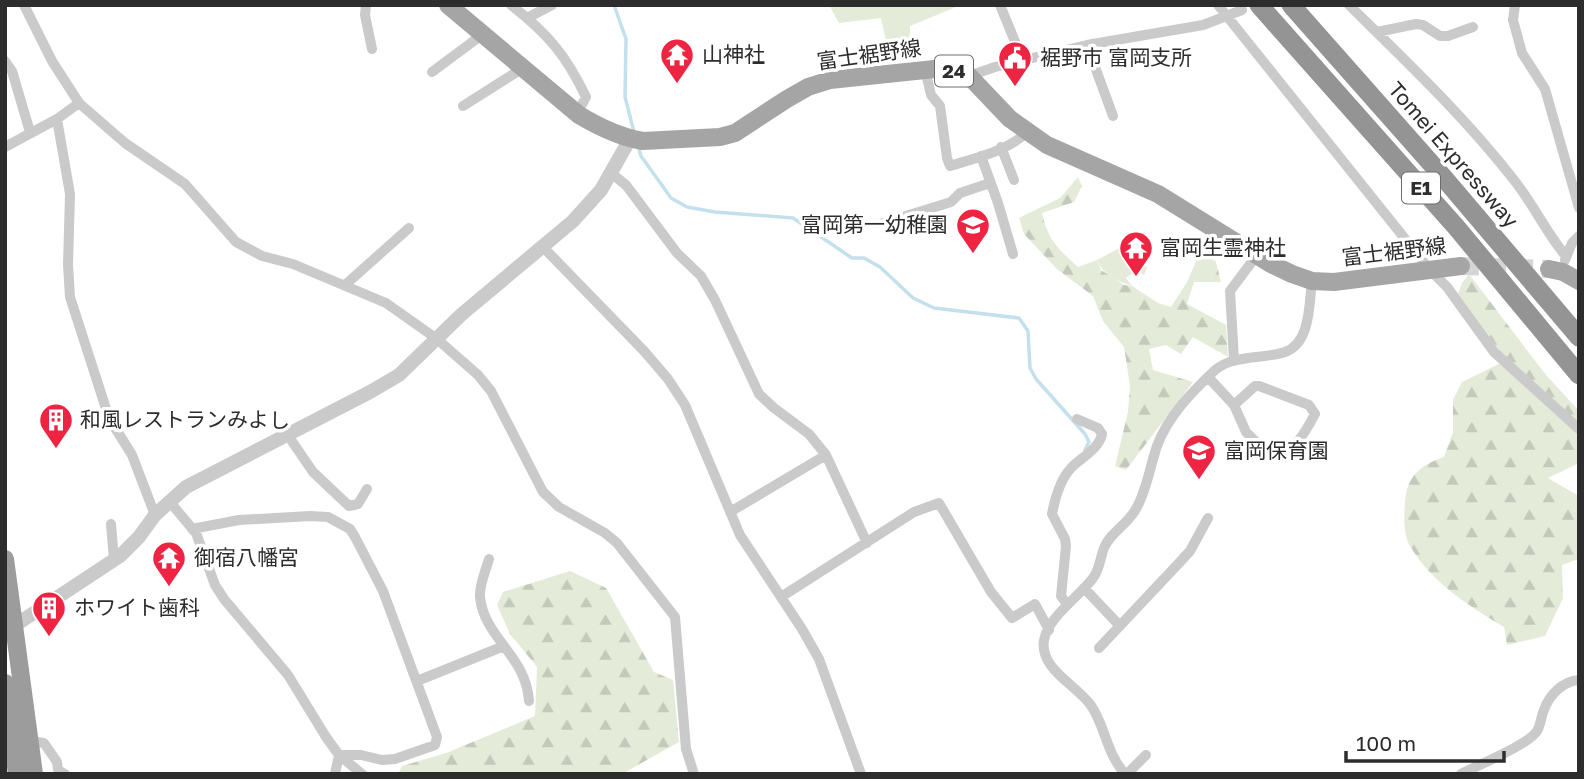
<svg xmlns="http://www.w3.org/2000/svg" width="1584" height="779" font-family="'Golos Text','Noto Sans JP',sans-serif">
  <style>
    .green { fill: #e4ebd9 }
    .forest { fill: url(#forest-firs) }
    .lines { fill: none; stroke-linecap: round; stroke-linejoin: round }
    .stream { stroke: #c4e0ed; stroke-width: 3.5 }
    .primary-tunnel { stroke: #d5d5d5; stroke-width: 18; stroke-dasharray: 18 9; stroke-linecap: butt }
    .minor { stroke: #cacaca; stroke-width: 10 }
    .tertiary { stroke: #cacaca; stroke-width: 14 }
    .primary { stroke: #a5a5a5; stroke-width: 18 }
    .trunk { stroke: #9c9c9c; stroke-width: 18 }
    .motorway { stroke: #949494; stroke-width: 19 }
    .labels { text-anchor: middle; stroke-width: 7; stroke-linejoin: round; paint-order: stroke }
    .shield { fill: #fff; stroke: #6c6c6c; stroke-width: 2 }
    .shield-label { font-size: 19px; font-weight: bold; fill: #2d2d2d }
    .poi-label { font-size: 21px; fill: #2d2d2d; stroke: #fff; text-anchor: start }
    .street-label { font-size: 21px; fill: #2d2d2d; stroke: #fff }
  </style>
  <defs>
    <pattern id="forest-firs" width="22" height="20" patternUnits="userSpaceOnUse" patternTransform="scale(1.75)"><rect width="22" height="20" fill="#e4ebd9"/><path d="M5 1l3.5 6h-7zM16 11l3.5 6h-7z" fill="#c4cabb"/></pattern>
  </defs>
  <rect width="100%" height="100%" fill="#fff"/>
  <!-- green -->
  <path class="green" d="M829,5H961L910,26V56L890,59L881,18L839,23Z
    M1129,243L1147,268L1144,275L1137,270L1126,278L1132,286C1117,281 1103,275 1097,260Z"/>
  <!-- forest -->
  <path class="forest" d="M1078,177L1082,186L1074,202L1042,213C1048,240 1058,249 1078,267L1097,260L1101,270L1124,285L1132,286L1158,303L1171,307L1187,282L1201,250L1216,262L1221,282H1194L1187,304L1226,325L1228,357L1193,337L1181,354L1166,345L1149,349L1153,370L1193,382L1126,470L1115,466L1128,412L1130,386L1124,347L1103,321L1093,296L1057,269L1024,234L1019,218L1060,198Z
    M1469,274L1546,375L1579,411V463L1548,478L1579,496V559L1562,565L1563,598L1545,636L1507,645L1504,627C1469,606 1432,583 1410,546C1403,533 1404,517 1405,503C1406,477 1420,465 1444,457L1453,432V400L1462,382L1507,360L1457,297L1462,283Z
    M570,571L606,588L654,672L673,680L679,742L622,774H398L402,766L446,753L535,716L537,667L510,634L497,605L503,592Z"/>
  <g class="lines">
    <!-- stream -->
    <path class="stream" d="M614,5L626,39L625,97L634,132
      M638,146L641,156L671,198L687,207L715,212L793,218L852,258H864L880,267L913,298L934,308L1019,318L1028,331L1030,368L1036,379L1085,434L1089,442L1085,450"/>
    <!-- primary-tunnel -->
    <path class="primary-tunnel" d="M1461,266L1549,269"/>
    <!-- minor -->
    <path class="minor" d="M24,5L52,61L79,103L125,143L185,184L236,242L262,256L293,264L386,303L437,339L478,375L491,391L543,492L559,507L605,533L617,543L675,617L686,749L694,774
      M366,5L365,15L372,49
      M511,5C548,34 566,55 586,97L577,114
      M1000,5L1023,61
      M1218,5L1430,270L1447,287L1494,352L1579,429
      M1349,5C1406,61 1465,117 1514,180C1533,204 1546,232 1565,255
      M1515,5L1513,20L1522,53L1545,89L1579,208
      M527,18L552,5
      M1377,32L1416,24L1423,25L1440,36H1448L1473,27
      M1087,45L1113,116
      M5,61L12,71L30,132
      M925,69L931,95L940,106L947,158L950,166C975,158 1008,151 1027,132
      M432,72L483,34
      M969,76L995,67L1087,45L1203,25L1242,10
      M463,106L523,68
      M57,119L70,194L68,265L70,297L109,418L132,455L155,515
      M5,147L57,119L79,103
      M1001,147L1014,180
      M981,156L998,203L1013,254
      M611,173L626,185L677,253L701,276L715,300L759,394L774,408L809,434L826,455L867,543
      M883,223L951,202L960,193L990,183
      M542,246L644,351L668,379L685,405L740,535L802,629L819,659L861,774
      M1565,260L1572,243L1579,236
      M345,285L409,228
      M1234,360L1230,291L1257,255
      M1208,377L1234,405L1246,432L1260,446L1274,457C1294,453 1306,431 1315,414L1309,405L1259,386H1255L1234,405
      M287,434L313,472L349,506L358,504L367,489
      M169,501L196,533L215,585L224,599L288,675L326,737L339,755L362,774
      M730,512L826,455
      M111,524L114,560
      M192,529L239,520L310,516L328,517L350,529L355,537L383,591L437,737L435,745L395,759L382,760L361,755H339L335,774
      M489,559C486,570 479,585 480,597C484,638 526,655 529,701
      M1084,588L1120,626
      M781,597L914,512L939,503L991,592L1012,618L1035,604L1049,630
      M1067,604L1061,596L1066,546L1065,539L1052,514C1055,498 1060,479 1072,467C1082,457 1099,449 1102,434L1098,428L1077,419
      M1099,648L1179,563L1190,551L1208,518
      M417,681L504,646
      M30,741L44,743L57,762L58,770L65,774
      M1125,774C1106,752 1106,729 1092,707C1079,686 1039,670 1044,640C1048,617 1080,596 1093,578C1100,569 1100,558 1104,548C1111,531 1129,524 1137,507C1147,489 1150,466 1157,446C1168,416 1192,392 1214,371C1224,362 1235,360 1248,358C1260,356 1274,356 1285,352C1311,343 1309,303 1312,281
      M1127,774L1146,755
      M1461,774C1478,765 1528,745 1537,731C1541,725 1541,716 1544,710C1549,695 1563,681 1579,680"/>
    <!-- tertiary -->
    <path class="tertiary" d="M14,626L120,556L139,537L155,515L186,487L370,392L399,375L462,314L573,221L601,190L630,139"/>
    <!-- primary -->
    <path class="primary" d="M448,5L579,115C599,127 619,137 643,141L720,137L735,133L787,99L808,87L830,80L944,68L969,76L1010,119L1047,145L1158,194L1271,264L1292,274L1312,281L1334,282L1461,266
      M1549,269L1563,272L1579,281"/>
    <!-- trunk -->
    <path class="trunk" d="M5,559L34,774
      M5,683L17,774"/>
    <!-- motorway -->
    <path class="motorway" d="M1259,5L1457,228L1579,375
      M1291,5L1444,178L1579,337"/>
  </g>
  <!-- icons -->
  <defs>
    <g id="temple-pin" transform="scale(1.75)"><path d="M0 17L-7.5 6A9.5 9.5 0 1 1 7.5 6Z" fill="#ee2542" stroke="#fff"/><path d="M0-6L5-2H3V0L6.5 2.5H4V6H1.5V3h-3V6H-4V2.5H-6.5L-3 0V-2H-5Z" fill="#fff"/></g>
    <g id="civic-pin" transform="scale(1.75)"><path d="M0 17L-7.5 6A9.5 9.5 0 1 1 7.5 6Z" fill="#ee2542" stroke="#fff"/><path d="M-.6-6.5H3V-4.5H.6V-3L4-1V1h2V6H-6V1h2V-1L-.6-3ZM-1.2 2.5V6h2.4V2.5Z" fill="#fff"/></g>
    <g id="school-pin" transform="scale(1.75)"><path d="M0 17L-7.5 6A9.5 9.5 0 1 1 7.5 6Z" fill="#ee2542" stroke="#fff"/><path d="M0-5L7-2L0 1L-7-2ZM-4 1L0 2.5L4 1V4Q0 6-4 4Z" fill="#fff"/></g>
    <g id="building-pin" transform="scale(1.75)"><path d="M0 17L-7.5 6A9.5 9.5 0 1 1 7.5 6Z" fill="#ee2542" stroke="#fff"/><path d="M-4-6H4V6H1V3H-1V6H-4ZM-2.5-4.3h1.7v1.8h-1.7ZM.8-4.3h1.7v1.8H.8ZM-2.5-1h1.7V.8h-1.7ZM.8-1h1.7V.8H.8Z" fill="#fff"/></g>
  </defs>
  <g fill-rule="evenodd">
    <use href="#temple-pin" x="677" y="55"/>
    <use href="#civic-pin" x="1015" y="58"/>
    <use href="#school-pin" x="973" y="225"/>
    <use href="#temple-pin" x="1136" y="248"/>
    <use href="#building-pin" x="56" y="420"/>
    <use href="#school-pin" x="1199" y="451"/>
    <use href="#temple-pin" x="169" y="558"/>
    <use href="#building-pin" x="49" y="608"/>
  </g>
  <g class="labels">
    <!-- shield labels -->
    <g class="shield">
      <rect x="935" y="55.5" width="38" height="31" rx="5"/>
      <rect x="1402" y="172.5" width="38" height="31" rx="5"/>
    </g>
    <g class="shield-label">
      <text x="954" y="78">24</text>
      <text x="1421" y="195">E1</text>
    </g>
    <!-- poi labels -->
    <g class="poi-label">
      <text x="702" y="62">山神社</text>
      <text x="1040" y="65">裾野市 富岡支所</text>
      <text x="948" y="232" text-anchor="end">富岡第一幼稚園</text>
      <text x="1160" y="255">富岡生霊神社</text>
      <text x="80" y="427">和風レストランみよし</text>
      <text x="1224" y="458">富岡保育園</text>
      <text x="194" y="565">御宿八幡宮</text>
      <text x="74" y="615">ホワイト歯科</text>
    </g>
    <!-- street labels -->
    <g class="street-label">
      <text transform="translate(869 55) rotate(-8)" y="7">富士裾野線</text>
      <text transform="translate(1453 155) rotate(49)" y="7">Tomei Expressway</text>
      <text transform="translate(1394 252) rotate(-7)" y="7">富士裾野線</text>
    </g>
  </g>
  <!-- border -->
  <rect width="1584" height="779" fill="none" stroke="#2d2d2d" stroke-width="14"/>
  <!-- scale -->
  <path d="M1346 751v10h158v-10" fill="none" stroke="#2d2d2d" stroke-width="3.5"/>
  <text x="1356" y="751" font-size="21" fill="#2d2d2d" stroke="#ffffff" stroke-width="5" paint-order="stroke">100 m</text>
</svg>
